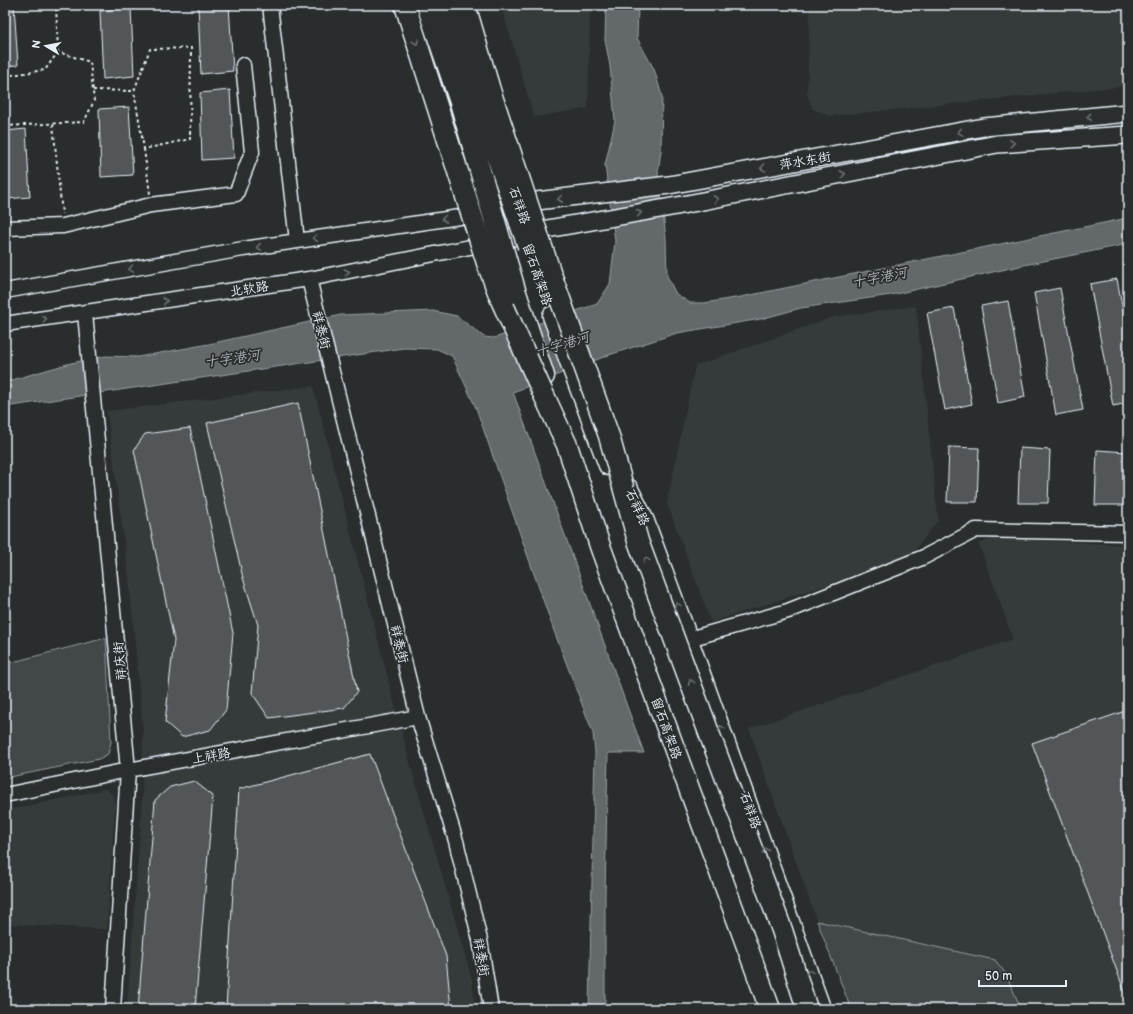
<svg xmlns="http://www.w3.org/2000/svg" width="1133" height="1014" font-family="'Balsamiq Sans','LXGW WenKai TC',sans-serif">
  <style>
    .built { fill: #363a3b }
    .green { fill: #424648; stroke: #959ca0 }
    .water { fill: #63686b; stroke: #989fa3 }
    .building { fill: #535759; stroke: #e8f1f8 }
    .lines { fill: none; stroke-linecap: round; stroke-linejoin: round }
    .minor-casing { stroke: #e8f1f8; stroke-width: 17 }
    .major-casing { stroke: #e8f1f8; stroke-width: 20 }
    .highway-casing { stroke: #e8f1f8; stroke-width: 23 }
    .path { stroke: #e8f1f8; stroke-width: 2; stroke-dasharray: 3 3; stroke-linecap: butt }
    .minor { stroke: #2a2d2e; stroke-width: 14 }
    .major { stroke: #2a2d2e; stroke-width: 17 }
    .highway { stroke: #2a2d2e; stroke-width: 20 }
    .highway-bridge-casing { stroke: #e8f1f8; stroke-width: 23; stroke-linecap: butt }
    .highway-bridge { stroke: #2a2d2e; stroke-width: 20 }
    .oneway { stroke: #6c7275 }
    .labels { text-anchor: middle; stroke-width: 3.5; stroke-linejoin: round; paint-order: stroke }
    .street-label { font-size: 13px; fill: #e8f1f8; stroke: #2a2d2e }
    .water-label { font-size: 14px; font-style: italic; fill: #acb3b9; stroke: #2a2d2e }
  </style>
  <rect width="100%" height="100%" fill="#2a2d2e"/>
  <filter id="ink" filterUnits="userSpaceOnUse"><feTurbulence type="fractalNoise" baseFrequency=".025" numOctaves="2"/><feDisplacementMap in="SourceGraphic" scale="8" xChannelSelector="R" yChannelSelector="G"/><feConvolveMatrix kernelMatrix="1 2 1 2 8 2 1 2 1" color-interpolation-filters="sRGB"/></filter>
  <g filter="url(#ink)">
    <!-- built -->
    <path class="built" d="M501,5H590L588,108L534,117Z
      M810,5H1128V86L830,116L813,109L807,94Z
      M916,306L938,520L912,554L874,570L711,622L667,503L695,366L833,317Z
      M313,386L406,749L472,980L475,1009H127L142,804L143,731L129,579L107,411Z
      M993,538L1128,545V1008L1124,1009H1021L1006,974L995,960L817,921L749,729L1013,639L979,544Z
      M105,789L112,794L115,805L107,929L5,924V811Z"/>
    <!-- green -->
    <path class="green" d="M106,638L111,742L108,754L99,759L5,778V664Z
      M817,921L995,960L1006,974L1021,1009H851Z"/>
    <!-- water -->
    <path class="water" d="M606,5H638L637,38L654,69L662,96L661,151L658,172L666,238L667,276L676,294L690,303H704L741,297L1128,218V244L1024,265L891,295L801,308L761,319L677,333L609,355L513,392L644,753H608L605,895V1009H589L595,752L593,733L554,631L476,408L452,356L437,349L404,348L5,407V382L71,363L106,356L138,357L209,344L341,315L433,311L457,316L484,337L494,338L597,304L610,284L615,241L605,165L615,121L610,66L605,40Z"/>
    <!-- building -->
    <path class="building" d="M5,5H14L18,65L5,66Z
      M207,5H229L233,71L201,74L198,6Z
      M131,8L134,76L103,79L100,11Z
      M230,90L234,158L202,160L200,93Z
      M129,107L133,175L101,177L99,109Z
      M26,129L30,197L5,199V131Z
      M1117,279L1128,337V403L1113,406L1090,284Z
      M1060,288L1083,410L1056,415L1034,293Z
      M1008,301L1025,397L998,403L981,306Z
      M954,308L972,404L945,410L927,313Z
      M298,403L357,692L344,708L269,718L252,693L258,625L243,578L207,423Z
      M190,428L233,633L226,710L210,730L182,737L165,722L174,640L134,450L145,434Z
      M949,447L979,448L977,502H947Z
      M1020,448L1050,450L1048,503H1018Z
      M1097,450L1127,452L1125,505H1095Z
      M1128,710V998H1127L1032,743Z
      M370,754L446,956L451,1009H226L239,789Z
      M194,781L213,796L195,1009H138L155,800L170,787Z"/>
    <g class="lines">
      <!-- minor casing -->
      <g class="minor-casing">
        <path id="minor" d="M270,5L297,241
          M5,228L63,226L151,205L236,194L252,152L243,65
          M309,279L418,717L456,841L480,940L491,1009
          M5,291L243,249L480,214
          M85,313L128,770L113,1009
          M5,324L309,279L490,243
          M689,639L788,611L924,557L976,530L1128,533
          M5,795L128,770L418,717"/>
      </g>
      <!-- major casing -->
      <g class="major-casing">
        <path id="major" d="M438,65L493,252
          M482,214L520,203L669,185L984,127L1128,113
          M491,243L530,232L677,206L997,144L1128,135
          M629,488L645,520L689,639L822,1009"/>
      </g>
      <!-- highway casing -->
      <g class="highway-casing">
        <path id="highway" d="M516,293L544,376
          M553,316L609,465
          M542,391L567,445L600,546L770,1009"/>
      </g>
      <!-- path -->
      <path class="path" d="M5,76L45,70L58,52
        M93,90L134,91L150,49L191,48L190,139L144,149L134,91
        M53,124L62,214
        M5,126L84,122L94,101L90,62L58,52L56,5
        M144,149L150,194"/>
      <!-- minor -->
      <use href="#minor" class="minor"/>
      <!-- major -->
      <use href="#major" class="major"/>
      <!-- highway -->
      <use href="#highway" class="highway"/>
      <!-- highway-bridge casing -->
      <g class="highway-bridge-casing">
        <path id="highway-bridge" d="M405,5L487,263L501,300L542,391
          M427,5L459,99L516,293
          M444,5L528,246
          M465,5L490,90L550,271L609,436L638,541L782,930L807,1009"/>
      </g>
      <!-- highway-bridge -->
      <use href="#highway-bridge" class="highway-bridge"/>
    </g>
    <!-- one-way arrows -->
    <defs><path id="oneway-chevron" d="M-2-3.5L2.5 0L-2 3.5" fill="none" stroke-width="1.6" stroke-linecap="round" stroke-linejoin="round"/></defs>
    <g class="oneway">
      <use href="#oneway-chevron" transform="translate(416 42) rotate(73)"/>
      <use href="#oneway-chevron" transform="translate(1089 117) rotate(174)"/>
      <use href="#oneway-chevron" transform="translate(960 132) rotate(170)"/>
      <use href="#oneway-chevron" transform="translate(1012 143) rotate(-4)"/>
      <use href="#oneway-chevron" transform="translate(763 168) rotate(170)"/>
      <use href="#oneway-chevron" transform="translate(843 174) rotate(-11)"/>
      <use href="#oneway-chevron" transform="translate(560 199) rotate(173)"/>
      <use href="#oneway-chevron" transform="translate(716 199) rotate(-11)"/>
      <use href="#oneway-chevron" transform="translate(639 213) rotate(-10)"/>
      <use href="#oneway-chevron" transform="translate(444 219) rotate(172)"/>
      <use href="#oneway-chevron" transform="translate(315 238) rotate(172)"/>
      <use href="#oneway-chevron" transform="translate(259 247) rotate(171)"/>
      <use href="#oneway-chevron" transform="translate(131 269) rotate(170)"/>
      <use href="#oneway-chevron" transform="translate(347 272) rotate(-11)"/>
      <use href="#oneway-chevron" transform="translate(165 301) rotate(-9)"/>
      <use href="#oneway-chevron" transform="translate(44 319) rotate(-8)"/>
      <use href="#oneway-chevron" transform="translate(646 560) rotate(-110)"/>
      <use href="#oneway-chevron" transform="translate(677 605) rotate(-111)"/>
      <use href="#oneway-chevron" transform="translate(691 682) rotate(-110)"/>
      <use href="#oneway-chevron" transform="translate(721 728) rotate(-110)"/>
      <use href="#oneway-chevron" transform="translate(765 850) rotate(-110)"/>
      <use href="#oneway-chevron" transform="translate(809 972) rotate(-110)"/>
    </g>
  </g>
  <g class="labels">
    <!-- street labels -->
    <g class="street-label">
      <text transform="translate(805 160) rotate(-10)" y="5">萍水东街</text>
      <text transform="translate(520 205) rotate(71)" y="5">石祥路</text>
      <text transform="translate(538 274) rotate(71)" y="5">留石高架路</text>
      <text transform="translate(249 288) rotate(-9)" y="5">北软路</text>
      <text transform="translate(322 330) rotate(76)" y="5">祥泰街</text>
      <text transform="translate(638 507) rotate(65)" y="5">石祥路</text>
      <text transform="translate(400 644) rotate(76)" y="5">祥泰街</text>
      <text transform="translate(119 661) rotate(-95)" y="5">祥庆街</text>
      <text transform="translate(667 728) rotate(70)" y="5">留石高架路</text>
      <text transform="translate(211 755) rotate(-10)" y="5">上祥路</text>
      <text transform="translate(751 810) rotate(70)" y="5">石祥路</text>
      <text transform="translate(482 957) rotate(80)" y="5">祥泰街</text>
    </g>
    <!-- water labels -->
    <g class="water-label">
      <text transform="translate(879 277) rotate(-11)" y="5">十字港河</text>
      <text transform="translate(562 344) rotate(-17)" y="5">十字港河</text>
      <text transform="translate(232 358) rotate(-8)" y="5">十字港河</text>
    </g>
  </g>
  <!-- margin -->
  <rect width="1133" height="1014" fill="none" stroke="#2a2d2e" stroke-width="20"/>
  <rect x="10" y="10" width="1113" height="994" fill="none" stroke="#e8f1f8" stroke-width="1.5" filter="url(#ink)"/>
  <!-- north arrow -->
  <g transform="translate(46 46) rotate(280)" stroke="#2a2d2e" stroke-width="3" paint-order="stroke">
  <path d="M0-3L7 15L0 10L-7 15Z" fill="#e8f1f8"/>
  <text y="-6" font-size="11" font-weight="bold" text-anchor="middle" fill="#e8f1f8">N</text>
  </g>
  <!-- scale -->
  <path d="M979 980v6h87v-6" fill="none" stroke="#e8f1f8" stroke-width="2"/>
  <text x="985" y="980" font-size="12" fill="#e8f1f8" stroke="#2a2d2e" stroke-width="3" paint-order="stroke">50 m</text>
</svg>
